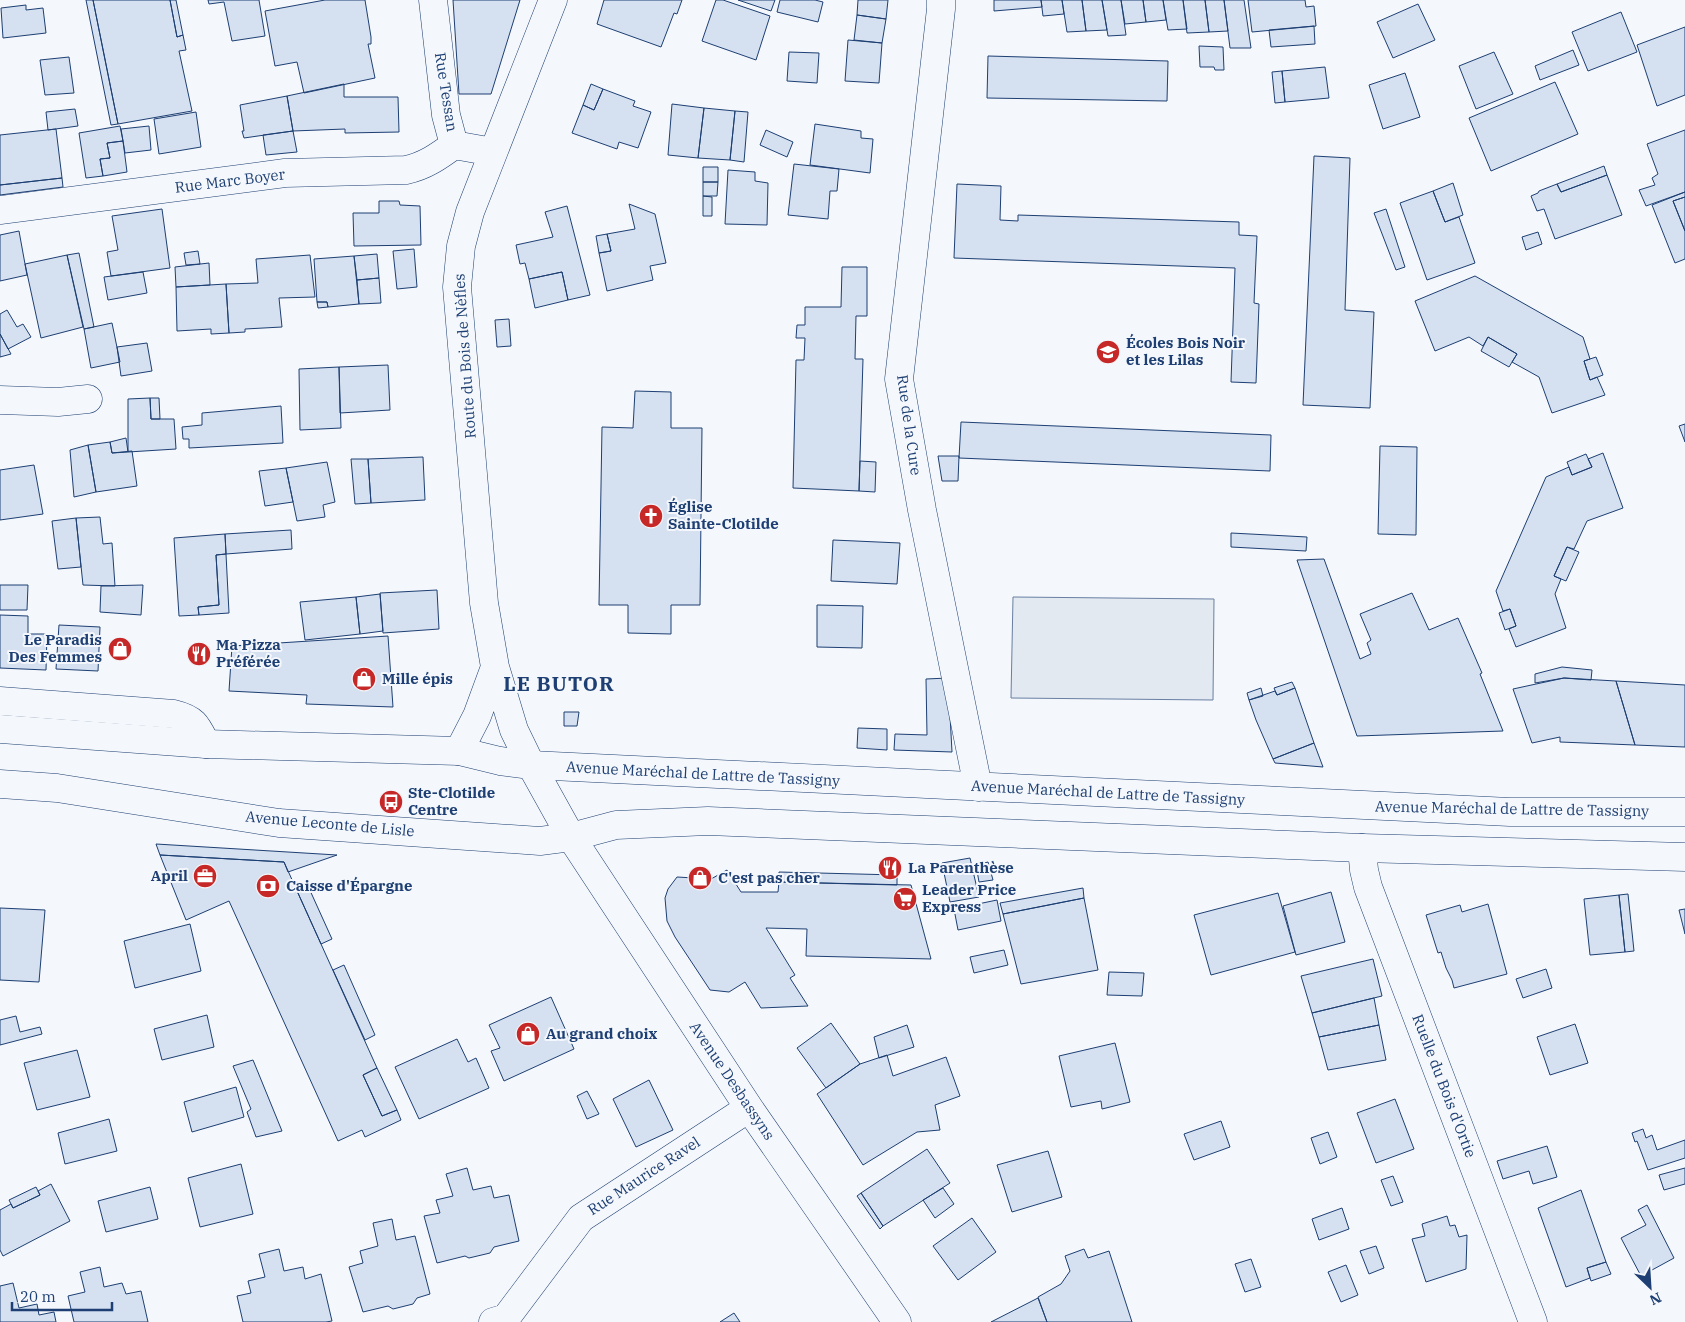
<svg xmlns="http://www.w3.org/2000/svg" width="1685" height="1322" font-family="'IBM Plex Serif',serif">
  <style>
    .green { fill: #e3e9f0; stroke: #687fa3 }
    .building { fill: #d5e0f0; stroke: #1d3f73 }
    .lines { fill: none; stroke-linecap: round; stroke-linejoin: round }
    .minor-casing { stroke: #1d3f73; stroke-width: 29 }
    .major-casing { stroke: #1d3f73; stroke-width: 29 }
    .minor { stroke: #f4f7fb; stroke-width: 28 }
    .major { stroke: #f4f7fb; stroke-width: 28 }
    .labels { text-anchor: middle; stroke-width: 4; stroke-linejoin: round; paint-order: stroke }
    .street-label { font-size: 15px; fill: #1d3f73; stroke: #f4f7fb }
    .poi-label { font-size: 15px; font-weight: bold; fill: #1d3f73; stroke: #f4f7fb; text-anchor: start }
    .district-label { font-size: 20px; font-weight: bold; letter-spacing: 1px; fill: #1d3f73; stroke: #f4f7fb }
  </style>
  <rect width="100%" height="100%" fill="#f4f7fb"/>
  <!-- green -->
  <path class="green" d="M1013,597L1214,599L1213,700L1011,698Z"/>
  <!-- building -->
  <path class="building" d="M86,0H93L118,124L111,125Z
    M93,0H170L177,37L183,35L186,50L179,51L192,111L118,124Z
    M170,0H176L183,35L177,37Z
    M208,0H259L265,36L232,41L224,2L209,4Z
    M325,0H365L371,37V44H368L375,78L304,93L297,62L275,66L265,11Z
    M453,0H520L491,94H459Z
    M604,0H682L677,14L674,13L661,47L597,24Z
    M716,0H723L770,16L756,60L702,41Z
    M738,0H775L771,11Z
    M780,0H815L823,2L818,22L777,12Z
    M858,0H888L886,19L857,15Z
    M994,0H1041L1042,7L994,11Z
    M1041,0H1062L1064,14L1043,16Z
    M1062,0H1082L1086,31L1067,32Z
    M1082,0H1102L1107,30L1086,31Z
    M1102,0H1121L1126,35L1108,36Z
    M1121,0H1143L1146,22L1125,24Z
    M1143,0H1163L1166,20L1146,22Z
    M1163,0H1183L1187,29L1168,30Z
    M1183,0H1205L1209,32L1187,33Z
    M1205,0H1224L1228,31L1209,32Z
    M1224,0H1244L1251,48H1230Z
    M1248,0H1305L1306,7L1314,6L1316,26L1252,32Z
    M1418,4L1435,40L1393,58L1377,22Z
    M26,5V10L43,8L46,33L3,38L1,8Z
    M1621,12L1637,52L1588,71L1572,32Z
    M857,15L886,19L882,43L854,40Z
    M1314,26L1315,44L1271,47L1269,30Z
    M1685,27V95L1657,106L1637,45Z
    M848,40L882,43L879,83L845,81Z
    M1199,46L1223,47L1224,70H1215L1214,67H1200Z
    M1573,50L1579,65L1540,80L1535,66Z
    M789,52L819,53L817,83L787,81Z
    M1494,52L1513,94L1476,109L1459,66Z
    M988,56L1168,61L1167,101L987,98Z
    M69,57L74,93L45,95L40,60Z
    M1325,67L1329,98L1285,102L1282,71Z
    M1282,71L1285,102L1275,103L1272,72Z
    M1405,73L1420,117L1383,129L1369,85Z
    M1555,82L1578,134L1491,171L1469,118Z
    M344,84V97H398L399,132L345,133V129L293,131L287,96Z
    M591,84L603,89L594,110L583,105Z
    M603,89L635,101L633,106L651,112L638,148L619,142L617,149L572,133L583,105L594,110Z
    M287,96L293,131L244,138L242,131H244L240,105Z
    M672,104L704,108L698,158L668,155Z
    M704,108L735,111L730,160L698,158Z
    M75,109L78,126L48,130L46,112Z
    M735,111L748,112L744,162L730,160Z
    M196,112L201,147L159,154L154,119Z
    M815,124L861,131V138L873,139L870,173L810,165Z
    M120,126L123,141L107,143L110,158L100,159L103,176L86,178L79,133Z
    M149,126L151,150L125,153L121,129Z
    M56,129L62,178L0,185V135Z
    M766,130L793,142L787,157L760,145Z
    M1685,130V192L1646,206L1639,190L1655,185L1652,178L1658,174L1647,144Z
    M293,131L297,152L266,155L263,135Z
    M123,141L127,172L103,176L100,159L110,158L107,143Z
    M1314,156L1350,158L1345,310L1374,312L1370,408L1303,405Z
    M794,164L839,169L837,191H830L828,219L788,215Z
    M1604,166L1607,175L1561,192L1557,184Z
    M703,167H718V182H703Z
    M728,170L755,172V181L768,183L767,225L725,224Z
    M1607,175L1622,215L1555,239L1544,209L1537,211L1531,196L1538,193L1539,191L1557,184L1561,192Z
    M62,178L63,187L0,195V185Z
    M703,182H718L717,196H703Z
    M1453,183L1463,215L1445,222L1433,191Z
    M957,184L1001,186L1000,220L1018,221V215L1239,222V235L1257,236L1254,303L1259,304L1256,383L1231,382L1235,268L954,258Z
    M1433,191L1445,222L1459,217L1475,263L1427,280L1400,203Z
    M1685,192V197L1673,201L1685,231V259L1675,263L1652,205Z
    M703,196L712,197V216H703Z
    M1685,197V231L1673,201Z
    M379,201H399L400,205L420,206L421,245L354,246L353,213H379Z
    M629,204L655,214L666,263L650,266L653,280L607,291L599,253L611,251L607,234L635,229Z
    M567,206L590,295L568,300L562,272L529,279L525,263L520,264L516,245L553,237L545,212Z
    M162,209L170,268L111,276L107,252L118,250L112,216Z
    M1386,209L1405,267L1396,270L1374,213Z
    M19,231L27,275L0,281V235Z
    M1538,232L1542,244L1526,250L1522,237Z
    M607,234L611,251L599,253L596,236Z
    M414,249L417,287L397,289L393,251Z
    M198,251L200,264L186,265L184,253Z
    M79,253L94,327L84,329L67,255Z
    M377,254L379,278L357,280L354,256Z
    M67,255L83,327L41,338L25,264Z
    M310,255L315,297L279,298L282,327L245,329V332L229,333L226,284L258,283L256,259Z
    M354,256L359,304L328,307L327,302H317L314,259Z
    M209,263L210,285L176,287L175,267Z
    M842,267H867V316H856L855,359H863L859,491L793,488L796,360H804L805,338H796L797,325H805V307H841Z
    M143,272L147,293L108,300L104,277Z
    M562,272L568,300L535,308L529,279Z
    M1475,276L1583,337L1590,359L1584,361L1590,380L1597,377L1605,395L1552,413L1539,377L1512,362L1517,354L1488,337L1483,346L1469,337L1435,351L1415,301Z
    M379,278L381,303L359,304L357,280Z
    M226,284L229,333L211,334V329L177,331L176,287Z
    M317,302H327L328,307L318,308Z
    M7,310L17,327L23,324L31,337L8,349L0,334V314Z
    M509,319L511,346L497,347L495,320Z
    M112,323L120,362L91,368L84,329Z
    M0,334L11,354L0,357Z
    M1488,337L1517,354L1509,367L1481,351Z
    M147,343L152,371L121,376L117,347Z
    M1596,357L1603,375L1590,380L1584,361Z
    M388,365L390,410L340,413L339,367Z
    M339,367L341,428L300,430L299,369Z
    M635,391L671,392V428H702L700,605H671V634L628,633V605H599L602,427L633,428Z
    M150,398H159L160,419H151Z
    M150,398L151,419H174L176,449L128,452V399Z
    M281,406L283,443L189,448V439H183L182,427L202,425V413Z
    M961,422L1271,435L1270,471L959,458Z
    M1685,424V442L1679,426Z
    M126,438L128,452L112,453L110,442Z
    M110,442L112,453L132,451L137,486L96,492L88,445Z
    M88,445L96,492L74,497L70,450Z
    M1380,446L1417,447L1416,535L1378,534Z
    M1603,453L1623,508L1587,521L1574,549L1567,547L1554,576L1561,579L1555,594L1566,628L1516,647L1509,629L1516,626L1510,609L1503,611L1496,591L1546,477L1569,467L1572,475L1592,467L1588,459Z
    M1586,454L1592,467L1572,475L1567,462Z
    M938,456H959L958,481H942Z
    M423,457L425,500L371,503L368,459Z
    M351,459H368L371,503L355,504Z
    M860,461L876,462L875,492L859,491Z
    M327,462L335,502L323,505L325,517L297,521L286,468Z
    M34,465L43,514L0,520V470Z
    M286,468L293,502L265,506L259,471Z
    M100,517L103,544L112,543L115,586L83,585L76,518Z
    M76,518L81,567L58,569L52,521Z
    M291,530L292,549L226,554L225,534Z
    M1231,533L1307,537L1306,551L1231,547Z
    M225,534L226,554L216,555L219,605L198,607L199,615L179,616L174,538Z
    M833,540L900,543L897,584L831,581Z
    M1567,547L1579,552L1566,581L1554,576Z
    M226,554L229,613L199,615L198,607L219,605L216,555Z
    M1324,559L1360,659L1371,654L1367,643L1371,640L1360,614L1412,593L1429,630L1458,618L1482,673L1480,674L1503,731L1357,736L1297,560Z
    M0,585H28L27,610H0Z
    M143,585L141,615L100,612L101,586Z
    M437,590L439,629L383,633L380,593Z
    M380,594L383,631L360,634L356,597Z
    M356,597L360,634L305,640L300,602Z
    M817,605L863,606L862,648L817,647Z
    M1510,609L1516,626L1505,630L1499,613Z
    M0,615L28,616V634H47L46,670L0,668Z
    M59,625L100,627L98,671L56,669Z
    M388,636L393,707L306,704L307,695L229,691L232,646Z
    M1562,667L1592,670L1591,680L1564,678L1535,683V674Z
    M948,678L952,752L894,750L895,734L927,735L926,679Z
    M1564,678L1616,681L1635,745L1560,742V737L1532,743L1513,689Z
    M1616,681L1685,685V747L1635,745Z
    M1292,682L1295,688L1277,695L1274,688Z
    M1261,688L1263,696L1249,700L1247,693Z
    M1295,688L1314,743L1273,759L1256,720L1249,700L1275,691L1277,695Z
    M564,712H579L577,726H564Z
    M858,728L887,729V750L857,748Z
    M1314,743L1323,767L1275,763L1273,759Z
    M156,844L337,855L288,872L284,862L160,855Z
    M160,855L284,862L377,1068L363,1075L382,1116L397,1110L401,1120L365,1137L362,1130L338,1141L229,901L186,920Z
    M970,858L979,897L950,902L942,863Z
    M988,862L993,880L979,882L976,865Z
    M727,870L741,892H778L779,882L911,885L931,959L806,956L807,929L766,928L795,975L790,978L808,1006L761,1008L745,982L729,992L710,990L675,937L667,921L665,898L668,889L677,877L711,879Z
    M779,872L897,875V885L779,882Z
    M308,886L332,939L321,944L297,891Z
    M1083,888L1084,898L1003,914L1000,903Z
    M1331,892L1345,942L1296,955L1283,906Z
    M1278,893L1295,952L1211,975L1194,915Z
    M1628,894L1634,951L1625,952L1619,895Z
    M1619,895L1625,952L1590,955L1584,899Z
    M1084,898L1098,970L1021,984L1003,914Z
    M997,900L1001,921L958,930L954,909Z
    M1488,904L1507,974L1454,988L1452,980L1446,968L1441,952L1438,953L1426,915L1460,905L1462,912Z
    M0,908L45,910L39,982L0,980Z
    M1685,909V934L1679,910Z
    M190,924L201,971L135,988L124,941Z
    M1004,950L1008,965L974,973L970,957Z
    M1373,959L1382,996L1312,1013L1301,976Z
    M344,965L375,1035L365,1040L333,970Z
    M1546,969L1552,988L1523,998L1516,979Z
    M1109,972L1144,973L1142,996L1107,995Z
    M551,997L574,1049L504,1081L491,1051L500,1048L489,1025Z
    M1374,998L1379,1025L1319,1037L1312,1013Z
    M207,1015L214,1047L162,1060L154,1029Z
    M16,1016L20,1032L40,1027L42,1034L0,1045V1020Z
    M831,1023L860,1064L826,1088L797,1048Z
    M1575,1024L1588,1063L1550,1075L1537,1037Z
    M907,1025L914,1047L879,1058L874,1037Z
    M1379,1025L1386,1060L1328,1070L1319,1037Z
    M457,1039L468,1062L476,1058L489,1088L419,1119L395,1067Z
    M1115,1043L1130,1102L1102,1109L1101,1101L1071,1107L1059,1056Z
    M77,1050L90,1097L37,1110L24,1063Z
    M887,1055L893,1076L946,1057L960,1096L935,1105L940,1130L917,1132L863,1165L817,1094L860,1064Z
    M253,1060L282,1131L256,1137L247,1112L251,1109L233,1066Z
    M377,1068L397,1110L382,1116L363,1075Z
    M649,1080L673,1130L636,1147L613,1099Z
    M236,1087L244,1117L192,1132L184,1102Z
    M587,1091L599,1114L587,1119L577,1096Z
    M1395,1099L1414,1149L1376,1163L1357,1113Z
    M109,1119L117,1151L65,1164L58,1133Z
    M1221,1121L1230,1147L1194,1160L1184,1134Z
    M1643,1129L1646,1138L1652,1135L1657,1150L1685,1140V1158L1648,1170L1637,1141L1635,1142L1632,1133Z
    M1328,1132L1337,1157L1320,1164L1311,1138Z
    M1547,1146L1557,1177L1533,1184L1529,1171L1503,1179L1497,1161Z
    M927,1149L950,1183L883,1226L861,1193Z
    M1048,1151L1062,1197L1012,1212L997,1165Z
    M241,1164L253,1214L200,1227L188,1178Z
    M467,1168L473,1190L491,1186L494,1198L509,1195L519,1241L494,1247L490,1253L469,1258L465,1256L437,1263L424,1216L440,1213L436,1200L453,1196L446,1174Z
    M1685,1168V1184L1664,1190L1659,1175Z
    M1393,1176L1403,1202L1391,1206L1381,1180Z
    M51,1184L70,1221L3,1256L0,1250V1210L11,1204L13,1208L40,1195L38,1191Z
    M36,1187L40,1195L13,1208L9,1200Z
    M150,1187L158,1219L106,1232L98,1201Z
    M943,1188L954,1204L935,1218L923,1200Z
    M1581,1190L1606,1262L1587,1268L1590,1278L1566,1287L1538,1208Z
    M861,1193L883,1226L880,1229L857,1196Z
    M1647,1205L1674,1258L1641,1276L1621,1238L1646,1225L1638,1210Z
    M1342,1208L1349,1229L1319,1240L1312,1219Z
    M1447,1216L1450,1226L1455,1225L1459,1237L1467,1235L1466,1269L1426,1282L1412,1239L1425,1236L1422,1224Z
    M972,1218L996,1252L958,1280L933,1246Z
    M392,1219L396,1240L415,1236L430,1294L417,1298L413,1304L393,1309L388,1306L363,1312L349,1267L363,1263L360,1251L378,1246L373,1223Z
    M1376,1246L1384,1268L1369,1274L1360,1251Z
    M279,1249L284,1271L303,1267L305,1279L321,1274L332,1321L326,1322H243L237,1296L251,1293L248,1281L265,1277L259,1254Z
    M1084,1249L1088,1258L1109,1251L1132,1322H1047L1038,1297L1061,1284L1070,1271L1065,1256Z
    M1251,1259L1261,1287L1245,1292L1235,1264Z
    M1606,1262L1611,1274L1591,1281L1587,1268Z
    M1346,1265L1358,1295L1341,1302L1328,1272Z
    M100,1267L104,1287L122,1283L126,1294L141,1291L148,1322H74L68,1296L85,1292L80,1272Z
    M13,1283L19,1308L37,1304L39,1315L54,1312L56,1322H0V1286Z
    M1038,1298L1047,1322H991Z
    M734,1313L740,1322H720Z"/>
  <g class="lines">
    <!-- minor casing -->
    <g class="minor-casing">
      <path id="minor" d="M433,0L446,115L454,145L493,152
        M553,0L470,212L461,246L457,287L484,603L495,667L514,730L531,765L571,837L749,1108L897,1322
        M941,0V9L899,379L922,510L978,787
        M0,210L285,173L406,170C425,166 439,156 454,145
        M0,400L58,402L88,399
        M0,701L174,714C195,719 197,726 206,744
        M459,751L477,716L495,667
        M1362,848L1364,870L1368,887L1533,1322
        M493,1322L506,1318L581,1218L749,1108"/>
    </g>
    <!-- major casing -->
    <g class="major-casing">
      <path id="major" d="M0,729L206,744L459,751L500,761L531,765L1510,812H1685
        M0,784L57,788L279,823L540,841L571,837L616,825L708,821L1362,848L1685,857"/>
    </g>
    <!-- minor -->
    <use href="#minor" class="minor"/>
    <!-- major -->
    <use href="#major" class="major"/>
  </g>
  <!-- icons -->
  <defs>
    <g id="school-disc" transform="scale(1.25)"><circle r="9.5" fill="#c62828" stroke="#f4f7fb"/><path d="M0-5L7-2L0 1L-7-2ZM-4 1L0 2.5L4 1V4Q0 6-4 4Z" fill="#fff"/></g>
    <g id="church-disc" transform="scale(1.25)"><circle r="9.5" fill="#c62828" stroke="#f4f7fb"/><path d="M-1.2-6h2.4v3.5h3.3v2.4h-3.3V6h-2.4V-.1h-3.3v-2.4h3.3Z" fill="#fff"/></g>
    <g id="shop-disc" transform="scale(1.25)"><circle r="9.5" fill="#c62828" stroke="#f4f7fb"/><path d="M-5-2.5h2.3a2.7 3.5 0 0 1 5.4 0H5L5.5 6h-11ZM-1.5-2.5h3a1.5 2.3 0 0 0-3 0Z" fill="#fff"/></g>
    <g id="restaurant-disc" transform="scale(1.25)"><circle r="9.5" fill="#c62828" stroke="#f4f7fb"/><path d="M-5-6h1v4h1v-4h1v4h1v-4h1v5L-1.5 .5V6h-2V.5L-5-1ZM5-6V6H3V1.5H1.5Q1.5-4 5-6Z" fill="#fff"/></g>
    <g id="bus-disc" transform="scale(1.25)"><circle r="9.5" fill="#c62828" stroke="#f4f7fb"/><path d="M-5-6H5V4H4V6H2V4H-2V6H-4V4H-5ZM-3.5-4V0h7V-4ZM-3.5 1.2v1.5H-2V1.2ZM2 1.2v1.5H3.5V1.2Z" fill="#fff"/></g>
    <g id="office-disc" transform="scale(1.25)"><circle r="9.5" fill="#c62828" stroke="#f4f7fb"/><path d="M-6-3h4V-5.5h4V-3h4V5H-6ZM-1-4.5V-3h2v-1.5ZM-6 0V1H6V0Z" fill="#fff"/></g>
    <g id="bank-disc" transform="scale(1.25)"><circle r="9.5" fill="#c62828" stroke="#f4f7fb"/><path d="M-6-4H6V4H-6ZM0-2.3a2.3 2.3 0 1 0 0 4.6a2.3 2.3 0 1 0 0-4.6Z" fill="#fff"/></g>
    <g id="supermarket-disc" transform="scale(1.25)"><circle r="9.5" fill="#c62828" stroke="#f4f7fb"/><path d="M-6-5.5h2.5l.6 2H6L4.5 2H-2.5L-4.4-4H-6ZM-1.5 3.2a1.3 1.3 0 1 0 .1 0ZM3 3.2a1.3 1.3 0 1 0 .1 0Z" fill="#fff"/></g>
  </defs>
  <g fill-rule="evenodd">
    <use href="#school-disc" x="1108" y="352"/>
    <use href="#church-disc" x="651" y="516"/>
    <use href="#shop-disc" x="120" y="649"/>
    <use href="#restaurant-disc" x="199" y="654"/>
    <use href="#shop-disc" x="364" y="679"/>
    <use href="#bus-disc" x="391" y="802"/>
    <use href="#restaurant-disc" x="890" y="868"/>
    <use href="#office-disc" x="205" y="876"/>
    <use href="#shop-disc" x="700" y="878"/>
    <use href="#bank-disc" x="268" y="886"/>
    <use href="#supermarket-disc" x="905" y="899"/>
    <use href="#shop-disc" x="528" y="1034"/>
  </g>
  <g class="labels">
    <!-- street labels -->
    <g class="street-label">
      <text transform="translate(446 92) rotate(81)" y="5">Rue Tessan</text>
      <text transform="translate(230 181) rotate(-7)" y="5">Rue Marc Boyer</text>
      <text transform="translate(465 356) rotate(-94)" y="5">Route du Bois de Nèfles</text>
      <text transform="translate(909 425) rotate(82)" y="5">Rue de la Cure</text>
      <text transform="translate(703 774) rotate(3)" y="5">Avenue Maréchal de Lattre de Tassigny</text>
      <text transform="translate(1108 793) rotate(3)" y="5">Avenue Maréchal de Lattre de Tassigny</text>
      <text transform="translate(1512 809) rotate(1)" y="5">Avenue Maréchal de Lattre de Tassigny</text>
      <text transform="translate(330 824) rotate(5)" y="5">Avenue Leconte de Lisle</text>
      <text transform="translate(732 1081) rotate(56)" y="5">Avenue Desbassyns</text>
      <text transform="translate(1444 1086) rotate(69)" y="5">Ruelle du Bois d'Ortie</text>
      <text transform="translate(644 1176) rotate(-33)" y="5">Rue Maurice Ravel</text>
    </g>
    <!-- poi labels -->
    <g class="poi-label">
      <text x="1126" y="348">Écoles Bois Noir<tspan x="1126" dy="17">et les Lilas</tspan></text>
      <text x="668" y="512">Église<tspan x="668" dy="17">Sainte-Clotilde</tspan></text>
      <text x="102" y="645" text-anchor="end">Le Paradis<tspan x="102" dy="17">Des Femmes</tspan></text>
      <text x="216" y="650">Ma Pizza<tspan x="216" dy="17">Préférée</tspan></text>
      <text x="382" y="684">Mille épis</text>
      <text x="408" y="798">Ste-Clotilde<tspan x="408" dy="17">Centre</tspan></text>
      <text x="908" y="873">La Parenthèse</text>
      <text x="188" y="881" text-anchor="end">April</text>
      <text x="718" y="883">C'est pas cher</text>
      <text x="286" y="891">Caisse d'Épargne</text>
      <text x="922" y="895">Leader Price<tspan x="922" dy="17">Express</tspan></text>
      <text x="546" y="1039">Au grand choix</text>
    </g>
    <!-- district labels -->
    <g class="district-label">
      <text x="559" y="691">LE BUTOR</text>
    </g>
  </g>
  <!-- north arrow -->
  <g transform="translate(1650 1287) rotate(155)" stroke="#f4f7fb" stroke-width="4" paint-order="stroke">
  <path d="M0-4L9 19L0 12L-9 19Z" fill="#1d3f73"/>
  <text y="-8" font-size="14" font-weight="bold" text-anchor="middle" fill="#1d3f73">N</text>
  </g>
  <!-- scale -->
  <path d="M12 1302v8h100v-8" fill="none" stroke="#1d3f73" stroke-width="2.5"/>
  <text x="20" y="1302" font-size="15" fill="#1d3f73" stroke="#f4f7fb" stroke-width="4" paint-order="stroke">20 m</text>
</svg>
